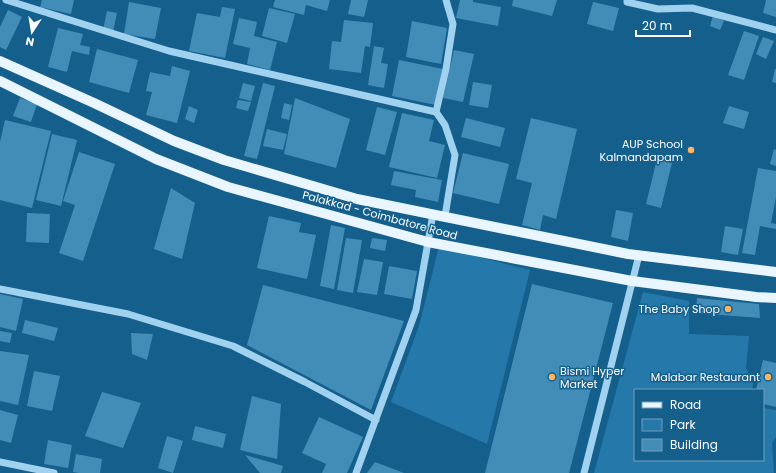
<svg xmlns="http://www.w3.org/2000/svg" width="776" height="473" font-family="Poppins,sans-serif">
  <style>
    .green { fill: #2579aa }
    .building { fill: #428cb8 }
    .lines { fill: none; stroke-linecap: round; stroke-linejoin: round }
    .minor { stroke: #a0d2f0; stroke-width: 7 }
    .major { stroke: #e9f5ff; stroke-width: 10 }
    .poi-dot { fill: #ffb45f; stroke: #155f8d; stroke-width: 1.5 }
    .labels { text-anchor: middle; stroke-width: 3; stroke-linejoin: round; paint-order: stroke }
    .poi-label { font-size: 11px; fill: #fff; stroke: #155f8d; text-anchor: end }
    .street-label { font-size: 11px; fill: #fff; stroke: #155f8d }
  </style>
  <rect width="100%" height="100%" fill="#155f8d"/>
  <!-- green -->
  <path class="green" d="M439,247L530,270L487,444L391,402L419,326Z
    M643,292L689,301V334L749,336L746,368L753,384L752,390H635V460H763V408L776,410V437L772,443L774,473H594Z"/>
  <!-- building -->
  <path class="building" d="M42,0H74L71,14L40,7Z
    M275,0H330L327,11L306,5L304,15L273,7Z
    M351,0H368L364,17L348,14Z
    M460,0H473V2L501,7L498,26L456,18Z
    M513,0H557L552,16L512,6Z
    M766,0H776V17L763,13Z
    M129,2L161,8L155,39L124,34Z
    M593,2L619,8L613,31L587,24Z
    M222,7L235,9L225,58L189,51L197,13L220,17Z
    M269,8L295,14L287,43L262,36Z
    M8,10L22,17L6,50L0,47V27Z
    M107,11L117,13L113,32L103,30Z
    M713,16L724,21L720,30L710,26Z
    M239,18L257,22L254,36L277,42L270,70L247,64L250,48L233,44Z
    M344,20L373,23L370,47L365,46L361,73L329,69L332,41L341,42Z
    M412,21L447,28L441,64L406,57Z
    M58,28L83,34L80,45L90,47L89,55L72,51L67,72L48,67Z
    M744,31L759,36L744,80L728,75Z
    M763,37L774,41L766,59L756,54Z
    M374,46L384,48L381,63L388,64L384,88L368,85Z
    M97,49L138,60L129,93L89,82Z
    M454,50L474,54L463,102L443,98Z
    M399,60L443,69L436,105L392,96Z
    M172,66L190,71L177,123L146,115L152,92L146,91L150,72L170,76Z
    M775,69H776V83L772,82Z
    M473,82L492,85L488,108L469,105Z
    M243,83L255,86L251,101L239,98Z
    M263,83L275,86L257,159L244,156Z
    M20,98L37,104L31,122L13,116Z
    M295,98L350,119L336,168L284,154Z
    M238,100L251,102L248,111L236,108Z
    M284,103L292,105L289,120L281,118Z
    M189,106L198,110L194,123L185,119Z
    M729,106L749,112L744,129L723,123Z
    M377,107L397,112L385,155L366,150Z
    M402,113L434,120L429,141L445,145L437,178L389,167Z
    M466,118L505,128L500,147L461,137Z
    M531,118L577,129L556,219L543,215L540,230L522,225L532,183L516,179Z
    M5,120L51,131L32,208L0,200V142Z
    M267,129L287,134L283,150L263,146Z
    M52,134L77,140L61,206L36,200Z
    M774,149L776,150V166L770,164Z
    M79,152L115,164L83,261L59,253L75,205L63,201Z
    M463,153L509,164L499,204L453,193Z
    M657,159L672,163L661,208L646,204Z
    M758,168L776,171V197L771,223L776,224V229L760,226L755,255L742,253Z
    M394,171L442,180L438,202L415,197L416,190L391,185Z
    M171,188L195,203L182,259L154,249Z
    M616,210L633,213L628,241L611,237Z
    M27,213L50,214L49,243L26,242Z
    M269,216L301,223L299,232L316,235L307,279L257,268Z
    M331,225L345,228L334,289L320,286Z
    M725,226L743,229L738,255L721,252Z
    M346,238L362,240L353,293L337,290Z
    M372,238L387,240L385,251L370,248Z
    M364,259L383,262L377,295L357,292Z
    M389,266L417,271L412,299L384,294Z
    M532,284L613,303L569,473H485Z
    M263,285L404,321L371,410L247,345Z
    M0,294L23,299L16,331L0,327Z
    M697,298L759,304L760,318L696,313Z
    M25,320L58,328L54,341L22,333Z
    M0,331L12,333L10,343L0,341Z
    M131,333L153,334L147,360L132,354Z
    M0,351L29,355L18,405L0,401Z
    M763,360L776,363V407L763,404V390H756Z
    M34,371L60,376L52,411L27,406Z
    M102,392L141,403L123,448L85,436Z
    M252,396L281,404L277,459L240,450Z
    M0,410L18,415L11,443L0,440Z
    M319,417L363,437L347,473H322L326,464L302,453Z
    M195,426L226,434L223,448L192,440Z
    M167,436L183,441L173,473L158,468Z
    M48,440L72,445L68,468L44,464Z
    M76,454L102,459L100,473H79L73,472Z
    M245,455L283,466L281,473H260Z
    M375,462L404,473H367Z"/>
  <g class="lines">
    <!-- minor -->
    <path class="minor" d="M6,0L169,51L436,112L445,125L455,155L445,216
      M627,0V2L658,9L692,8L776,30
      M436,112L446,69L453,24L446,0
      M0,289L128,314L233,346L305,382L376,420
      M0,462L54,473
      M356,473L416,310L433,214
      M584,473L639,255"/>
    <!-- major -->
    <path class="major" d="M0,61L94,103L174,141L224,160L357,199L628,254L776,272
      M0,81L156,159L228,187L428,242L632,281L756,297L776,298"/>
  </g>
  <!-- markers -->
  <g class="poi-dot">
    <circle cx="691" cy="150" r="4"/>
    <circle cx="728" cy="309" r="4"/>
    <circle cx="552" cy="377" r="4"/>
    <circle cx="768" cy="377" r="4"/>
  </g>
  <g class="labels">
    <!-- poi labels -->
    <g class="poi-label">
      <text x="683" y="148">AUP School<tspan x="683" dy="13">Kalmandapam</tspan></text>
      <text x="720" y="313">The Baby Shop</text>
      <text x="560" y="375" text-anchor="start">Bismi Hyper<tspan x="560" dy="13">Market</tspan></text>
      <text x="760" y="381">Malabar Restaurant</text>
    </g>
    <!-- street labels -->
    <g class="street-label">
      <text transform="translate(380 215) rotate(15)" y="4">Palakkad - Coimbatore Road</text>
    </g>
  </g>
  <!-- legend -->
  <rect x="634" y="389" width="130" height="72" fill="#155f8d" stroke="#739fbb"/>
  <rect x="642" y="402" width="20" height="6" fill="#e9f5ff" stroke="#739fbb"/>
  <text x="670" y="409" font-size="12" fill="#ffffff">Road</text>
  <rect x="642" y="419" width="20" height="12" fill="#2579aa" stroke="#739fbb"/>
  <text x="670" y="429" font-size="12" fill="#ffffff">Park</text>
  <rect x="642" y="439" width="20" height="12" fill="#428cb8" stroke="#739fbb"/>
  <text x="670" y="449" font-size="12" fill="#ffffff">Building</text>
  <!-- north arrow -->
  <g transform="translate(32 32) rotate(192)" stroke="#155f8d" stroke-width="3" paint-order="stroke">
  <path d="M0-3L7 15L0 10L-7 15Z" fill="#ffffff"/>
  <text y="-6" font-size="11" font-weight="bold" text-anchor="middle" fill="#ffffff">N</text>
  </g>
  <!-- scale -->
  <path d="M636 30v6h54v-6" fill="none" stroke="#ffffff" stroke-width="2"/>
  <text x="642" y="30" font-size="12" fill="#ffffff" stroke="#155f8d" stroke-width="3" paint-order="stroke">20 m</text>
</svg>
